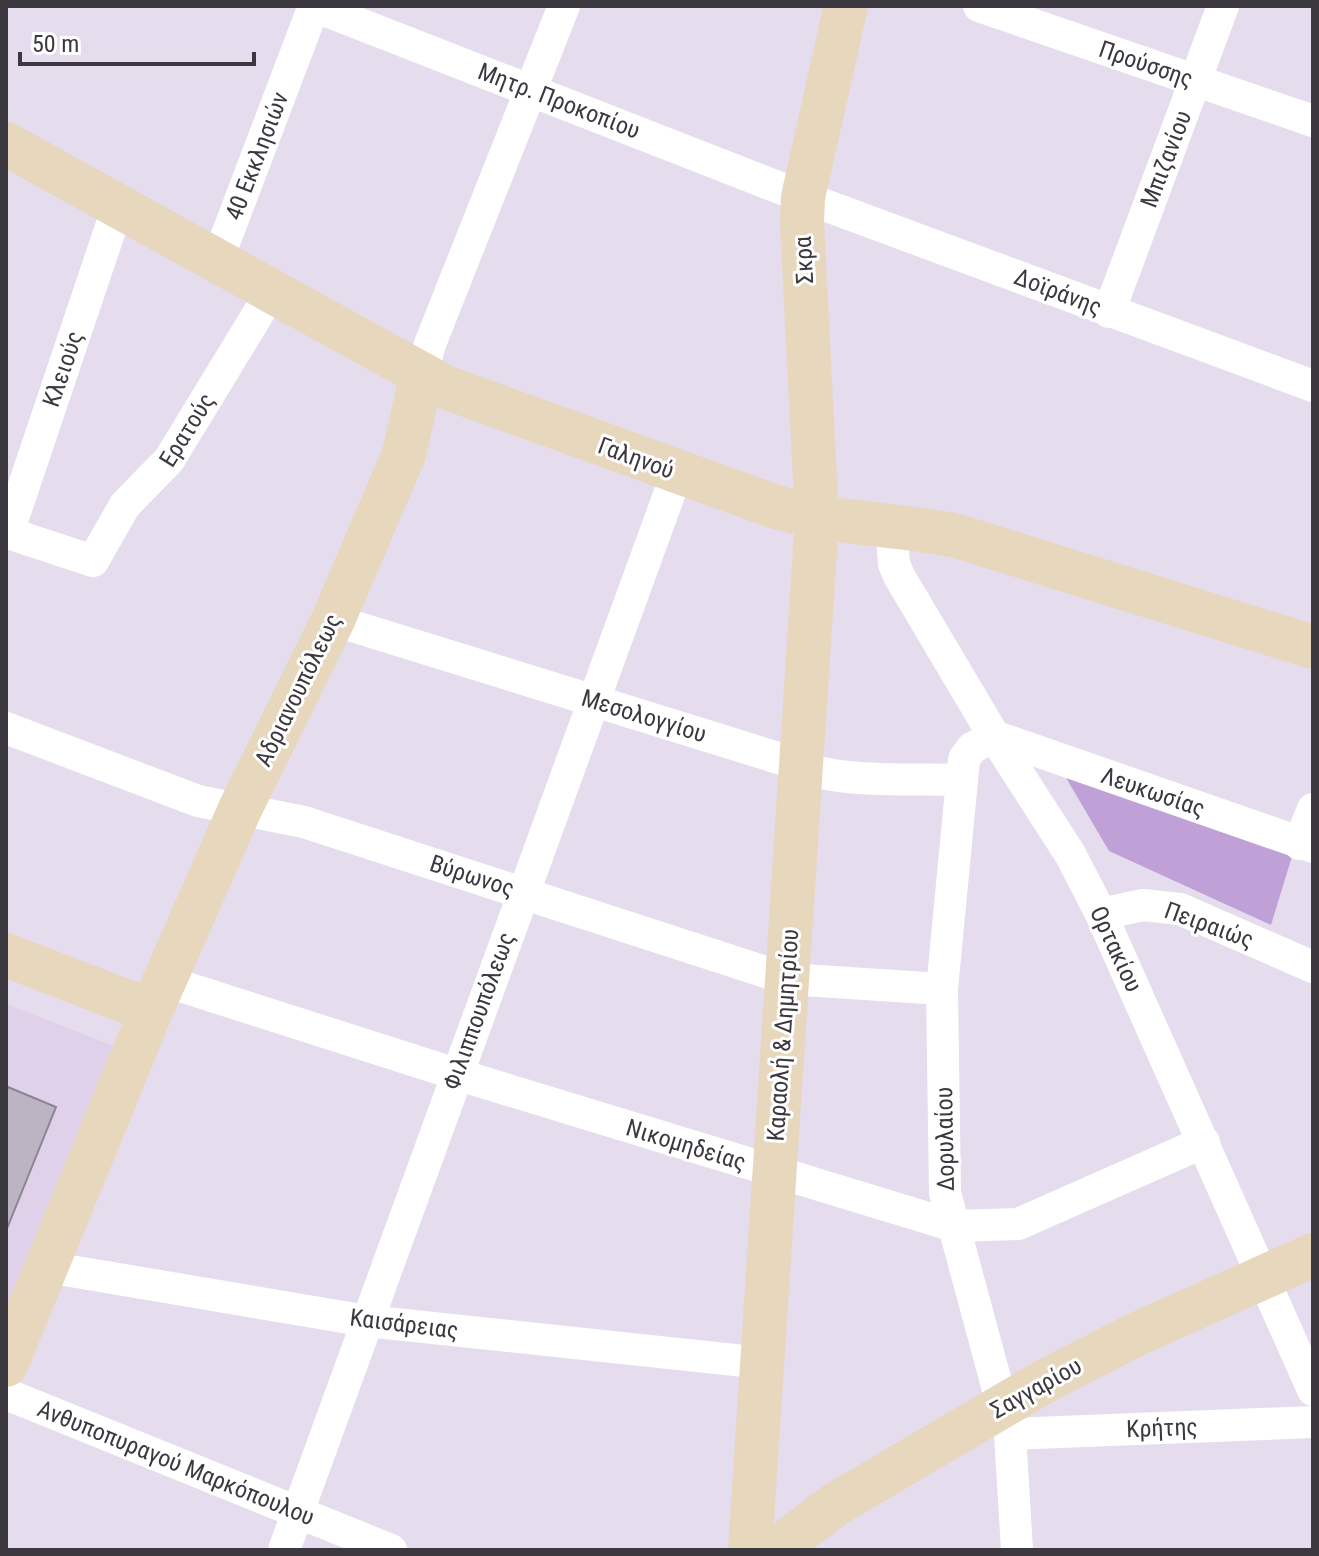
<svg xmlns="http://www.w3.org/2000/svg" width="1319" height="1556" font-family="'Roboto Condensed',sans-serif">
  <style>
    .built { fill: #ded1e9 }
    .green { fill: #c0a1d7 }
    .building { fill: #bcb3c3; stroke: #8c8393; stroke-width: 2 }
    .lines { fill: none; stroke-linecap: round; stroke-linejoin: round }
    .street { stroke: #fff; stroke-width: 32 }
    .secondary { stroke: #e7d7bc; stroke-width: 44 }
    .labels { text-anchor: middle; stroke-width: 6; stroke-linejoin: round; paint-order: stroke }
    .street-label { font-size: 24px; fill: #3c383f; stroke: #fff }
  </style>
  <rect width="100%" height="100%" fill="#e5dced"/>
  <!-- built -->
  <path class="built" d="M6,1004L119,1048L6,1319Z"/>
  <!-- green -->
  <path class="green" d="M1065,776L1293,853L1271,925L1109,851Z"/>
  <!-- building -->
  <path class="building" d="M8,1087L56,1107L6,1231V1093Z"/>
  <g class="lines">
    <!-- street -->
    <path class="street" d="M314,6L803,197L1313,386
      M979,6L1313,121
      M118,206L8,533L93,561L125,505L169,460L272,291
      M217,261L314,6
      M1109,312L1223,6
      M422,374L430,344L564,6
      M891,525L894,564L899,576L994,736L1070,854L1101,914L1313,1390
      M333,620L788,761C830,785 911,778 960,780
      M6,728L198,801L304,822L787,979L942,989
      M1299,844L1313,809
      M1101,914L1143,905L1180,909L1313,967
      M165,981L456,1074L954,1226L1018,1224L1204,1142
      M47,1267L367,1321L763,1363
      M6,1394L391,1550
      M1010,1434L1313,1422
      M284,1550L677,473
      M1017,1550L1010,1434L945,1193L942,989L964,759L972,748L994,736L1313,847"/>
    <!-- secondary -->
    <path class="secondary" d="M6,144L445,387L776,507C836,525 897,523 957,536L1313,647
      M6,955L151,1011
      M6,1365L151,1011L240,809L333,620L404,454L422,374
      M750,1550L817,519L802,223L803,197L846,6
      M775,1550L836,1504L1047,1380L1137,1334L1313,1255"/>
  </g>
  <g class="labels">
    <!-- street labels -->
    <g class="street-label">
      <text transform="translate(1146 64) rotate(19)" y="8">Προύσσης</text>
      <text transform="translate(559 101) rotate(21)" y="8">Μητρ. Προκοπίου</text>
      <text transform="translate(257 156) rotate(-69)" y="8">40 Εκκλησιών</text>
      <text transform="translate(1166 159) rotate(-69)" y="8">Μπιζανίου</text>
      <text transform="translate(804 260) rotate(-93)" y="8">Σκρα</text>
      <text transform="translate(1058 292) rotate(21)" y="8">Δοϊράνης</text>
      <text transform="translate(63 369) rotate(-71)" y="8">Κλειούς</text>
      <text transform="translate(187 430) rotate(-58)" y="8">Ερατούς</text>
      <text transform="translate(636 458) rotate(20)" y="8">Γαληνού</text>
      <text transform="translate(298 690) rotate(-64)" y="8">Αδριανουπόλεως</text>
      <text transform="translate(644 716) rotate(17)" y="8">Μεσολογγίου</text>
      <text transform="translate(1153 792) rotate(19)" y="8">Λευκωσίας</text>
      <text transform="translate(472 876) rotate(18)" y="8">Βύρωνος</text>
      <text transform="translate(1209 925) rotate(20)" y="8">Πειραιώς</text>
      <text transform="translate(1116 949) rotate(65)" y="8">Ορτακίου</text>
      <text transform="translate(479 1011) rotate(-70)" y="8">Φιλιππουπόλεως</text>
      <text transform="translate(783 1035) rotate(-86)" y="8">Καραολή &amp; Δημητρίου</text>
      <text transform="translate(945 1139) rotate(-91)" y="8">Δορυλαίου</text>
      <text transform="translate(686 1145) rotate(17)" y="8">Νικομηδείας</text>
      <text transform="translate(404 1324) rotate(7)" y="8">Καισάρειας</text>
      <text transform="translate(1036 1388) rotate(-29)" y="8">Σαγγαρίου</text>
      <text transform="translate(1162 1428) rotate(-2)" y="8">Κρήτης</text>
      <text transform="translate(176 1463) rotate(22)" y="8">Ανθυποπυραγού Μαρκόπουλου</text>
    </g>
  </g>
  <!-- border -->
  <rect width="1319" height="1556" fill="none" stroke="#3c383f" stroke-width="16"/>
  <!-- scale -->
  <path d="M20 52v12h234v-12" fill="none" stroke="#3c383f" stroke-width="4"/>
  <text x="32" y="52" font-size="24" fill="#3c383f" stroke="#ffffff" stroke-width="6" paint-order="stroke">50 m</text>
</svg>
